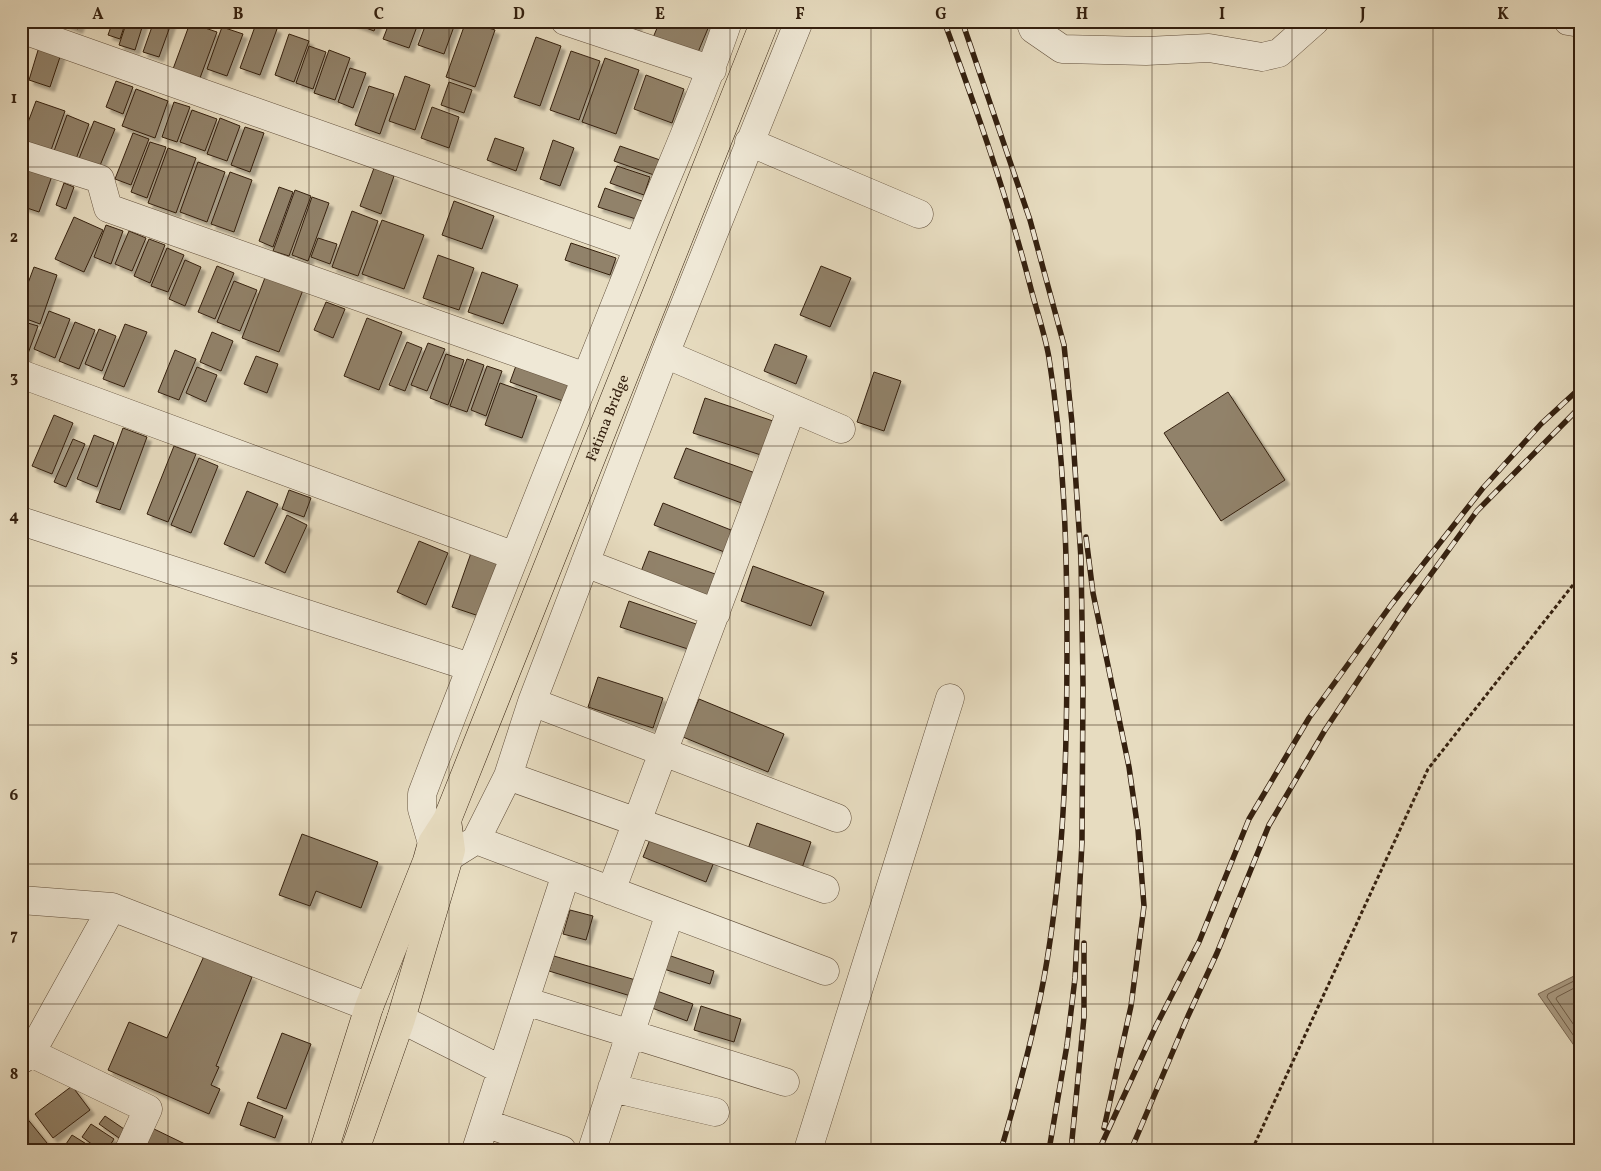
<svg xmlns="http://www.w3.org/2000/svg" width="1601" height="1171" font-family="Vollkorn,serif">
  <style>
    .water { fill: #aa9c84; stroke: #7b6a55 }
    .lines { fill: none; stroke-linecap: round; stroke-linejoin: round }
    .shore { stroke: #6f5e4a; stroke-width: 1 }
    .building { fill: #91826b; stroke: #34200f; filter: url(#shadow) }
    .minor-casing { stroke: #614f3b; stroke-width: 29 }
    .major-casing { stroke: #34200f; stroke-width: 29 }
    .path { stroke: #34200f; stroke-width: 3; stroke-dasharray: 4 2.5; stroke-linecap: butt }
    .minor { stroke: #efe8d6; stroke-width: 28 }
    .major { stroke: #e7dcc0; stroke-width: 28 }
    .rail-casing { stroke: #34200f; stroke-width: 5.5 }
    .rail { stroke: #efe8d6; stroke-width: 4; stroke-dasharray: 11; stroke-linecap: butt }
    .grid { fill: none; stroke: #34200f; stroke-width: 1; stroke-opacity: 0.55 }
    .labels { text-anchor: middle; stroke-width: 4.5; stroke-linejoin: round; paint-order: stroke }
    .street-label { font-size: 15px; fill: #34200f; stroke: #efe8d6 }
    .neatline { fill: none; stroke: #34200f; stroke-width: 2 }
    .grid-label { font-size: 16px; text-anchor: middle; font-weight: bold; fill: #34200f }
  </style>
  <defs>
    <filter id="shadow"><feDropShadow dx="4.5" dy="4.5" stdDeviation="1" flood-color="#0004"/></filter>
  </defs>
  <rect width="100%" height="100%" fill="#e7dcc0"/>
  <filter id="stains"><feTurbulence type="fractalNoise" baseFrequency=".004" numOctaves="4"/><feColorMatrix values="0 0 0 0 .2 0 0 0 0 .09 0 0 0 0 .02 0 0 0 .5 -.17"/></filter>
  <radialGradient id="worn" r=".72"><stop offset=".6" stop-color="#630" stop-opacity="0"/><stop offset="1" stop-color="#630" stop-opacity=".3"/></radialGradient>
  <!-- water -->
  <path class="water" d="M1580,973V1054L1538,994Z"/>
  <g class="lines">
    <!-- shore -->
    <path class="shore" d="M1580,978L1548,994L1547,997L1580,1045
      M1580,985L1557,997L1556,999L1580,1034"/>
  </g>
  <!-- building -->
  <path class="building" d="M57,21H81L78,29Z
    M113,21H126L120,39L108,35Z
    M127,21H144L135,50L119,45Z
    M154,21H172L159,57L143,52Z
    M257,21L277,29L260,75L240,68Z
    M347,21H378L374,31Z
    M390,21H419L409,48L383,39Z
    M427,21H456L444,54L418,45Z
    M466,21L495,30L475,87L446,77Z
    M617,21H639L635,30L617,23Z
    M660,21H697L709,26L696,57L652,40Z
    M190,23L217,32L200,78L173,69Z
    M222,27L243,34L227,76L207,69Z
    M289,34L309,41L294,82L275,75Z
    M536,37L561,46L540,106L514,97Z
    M309,46L326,52L313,89L296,83Z
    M39,47L61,54L50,87L29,80Z
    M329,50L350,58L335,100L314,93Z
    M571,51L600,61L579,120L550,110Z
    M605,58L639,70L616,134L582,122Z
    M350,68L366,73L353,108L338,102Z
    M646,75L684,89L672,123L634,109Z
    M405,76L430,85L415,130L389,121Z
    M116,81L133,87L123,114L106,107Z
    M449,82L472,90L464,113L441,105Z
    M369,86L394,94L380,134L355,125Z
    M136,89L168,101L155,138L122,126Z
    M36,101L65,111L50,153L21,141Z
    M174,102L190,107L177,142L162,137Z
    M432,107L459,117L449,148L421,138Z
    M192,110L217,119L205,151L180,142Z
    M67,115L89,124L76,159L54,151Z
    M220,118L240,126L227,161L207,154Z
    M94,121L115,129L99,168L78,161Z
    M245,127L264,133L250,172L231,165Z
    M133,133L149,139L131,185L115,179Z
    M495,138L524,148L516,171L487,160Z
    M553,140L574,148L560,186L540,179Z
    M150,142L166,147L147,198L131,192Z
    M620,146L660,160L654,175L614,161Z
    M168,148L196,158L176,213L148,203Z
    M198,162L225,172L207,222L180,212Z
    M617,166L650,177L644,195L610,183Z
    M30,168L52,176L39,212L21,206V191Z
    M374,168L394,176L381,214L360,206Z
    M230,172L252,180L234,232L211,224Z
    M64,183L74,187L66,209L56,205Z
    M279,187L293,192L273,247L259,241Z
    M605,188L642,201L636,219L598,207Z
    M295,190L311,196L289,256L273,251Z
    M312,197L329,203L308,261L292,255Z
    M454,201L494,216L482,249L442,235Z
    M352,211L378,221L358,276L332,267Z
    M74,217L103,230L84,272L55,259Z
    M382,220L424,235L404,289L362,274Z
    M106,225L123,231L111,264L94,257Z
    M129,231L146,238L132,271L115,264Z
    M318,238L337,244L330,264L311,257Z
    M149,239L165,245L150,283L134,276Z
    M571,243L616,258L610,275L565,260Z
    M167,248L184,255L168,292L151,286Z
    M438,255L474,268L459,310L423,298Z
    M185,260L201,267L185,306L169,299Z
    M217,266L234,273L215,319L198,312Z
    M821,266L851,278L830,327L800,315Z
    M34,267L57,275L40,324L21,317V302Z
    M482,272L518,285L503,324L468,312Z
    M266,275L303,290L279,352L242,338Z
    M234,281L257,290L240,331L217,322Z
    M326,302L345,309L333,338L314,330Z
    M49,311L70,319L55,358L34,349Z
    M367,318L402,332L379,390L344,376Z
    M21,321L38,326L26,359L21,357Z
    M75,322L95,330L79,369L59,361Z
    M125,324L147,332L124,387L103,379Z
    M99,329L116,336L102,371L85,364Z
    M212,332L233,341L221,371L200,362Z
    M407,342L422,348L405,391L389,385Z
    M428,343L445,349L427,391L411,385Z
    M775,344L807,356L796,384L764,371Z
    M175,350L196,359L179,400L158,392Z
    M446,354L464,360L448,405L430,398Z
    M256,356L278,364L267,393L244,384Z
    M467,359L484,365L467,412L450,406Z
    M517,363L570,382L563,401L510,382Z
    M487,366L502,371L486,416L471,410Z
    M197,367L217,375L206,402L186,393Z
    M874,372L901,381L884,431L857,422Z
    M500,383L537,396L522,438L485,425Z
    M1228,392L1285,480L1221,521L1164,433Z
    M705,398L776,422L764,456L693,433Z
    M54,415L73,423L52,474L32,466Z
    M123,428L147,437L120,510L96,502Z
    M94,435L114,443L97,487L77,479Z
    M73,439L85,444L66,487L54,482Z
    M174,446L196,454L168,522L147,514Z
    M686,448L758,474L747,505L674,478Z
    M199,458L218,466L191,533L171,525Z
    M289,490L311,498L304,517L282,509Z
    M247,491L278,504L254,557L224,544Z
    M663,503L736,532L727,553L654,525Z
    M287,515L307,525L285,573L265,563Z
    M419,541L448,553L426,605L397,592Z
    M649,551L721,576L713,599L640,574Z
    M471,553L501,563L482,617L452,607Z
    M753,566L824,592L811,626L741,601Z
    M629,601L699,625L691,650L620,627Z
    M598,677L663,698L653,728L588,707Z
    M699,699L784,734L768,772L683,737Z
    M757,823L811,842L801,871L747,852Z
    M302,834L378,862L361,908L316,891L310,906L279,895Z
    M651,837L714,862L706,882L643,857Z
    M570,910L593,916L586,940L563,934Z
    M668,955L714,971L710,984L664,969Z
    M204,956L252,977L216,1066L219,1067L211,1085L220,1089L209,1114L108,1070L129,1022L167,1038Z
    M554,956L639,981L634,997L549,971Z
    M657,991L693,1004L687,1021L652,1008Z
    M701,1006L741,1019L734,1042L694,1030Z
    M282,1033L311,1044L286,1109L257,1098Z
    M72,1086L90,1110L53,1138L35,1114Z
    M248,1102L283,1116L275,1138L240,1125Z
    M21,1111L47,1143L39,1150H21Z
    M105,1116L124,1129L119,1138L99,1124Z
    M91,1124L114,1139L107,1150H100L82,1137Z
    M152,1128L185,1144L182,1150H142Z
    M72,1135L96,1150H62Z"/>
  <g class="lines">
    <!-- minor casing -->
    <g class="minor-casing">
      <path id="minor" d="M565,21L712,70
        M1030,21L1033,29L1062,49L1146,51L1209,48L1262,57L1279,53L1315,21
        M1568,21L1580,23
        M21,29L638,247
        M749,142L919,214
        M21,154L100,179L108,208L586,377
        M665,354L841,429
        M21,374L515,556
        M21,521L470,667
        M585,563L716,613
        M532,702L837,818
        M508,776L825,889
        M476,840L825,971
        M432,843L422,809V794C491,612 565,431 637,250C667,174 702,99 728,21
        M449,857L476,840L508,776L532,702L665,354L799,21
        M611,891L792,408
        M21,900L112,907
        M525,1001L785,1082
        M401,1019L502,1070
        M31,1053L148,1109L129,1150
        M21,1060L31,1053L112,907L369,1007
        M612,1088L715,1112
        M485,1123L562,1150
        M476,1150L566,874
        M592,1150L670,913
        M808,1150L950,698"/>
    </g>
    <!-- major casing -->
    <g class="major-casing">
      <g id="major">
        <path id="s1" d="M324,1150L369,1007L427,861L432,843L447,820L765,21"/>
        <path d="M355,1150L401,1019L449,857L451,850L447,820"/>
      </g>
    </g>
    <!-- path -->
    <path class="path" d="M1252,1150L1428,769L1580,576"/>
    <!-- minor -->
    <use href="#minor" class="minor"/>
    <!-- major -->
    <use href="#major" class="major"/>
    <!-- rail casing -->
    <g class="rail-casing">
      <path id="rail" d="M944,21C976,108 1007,196 1030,285C1036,309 1045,334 1049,358C1064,452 1067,546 1067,641C1067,741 1065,842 1050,941C1040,1012 1021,1081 1001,1150
        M962,21L1030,220L1064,345L1072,423L1081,559L1083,684L1082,842L1075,978L1067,1045L1049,1150
        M1086,537L1093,593L1129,767L1138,830L1144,906L1131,1006L1104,1128
        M1071,1150L1084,1017V943
        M1099,1150L1156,1026L1199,942L1249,819L1309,718L1391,605L1483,488L1541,424L1580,388
        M1131,1150L1188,1016L1217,953L1269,825L1325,730L1405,610L1477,511L1580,407"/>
    </g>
    <!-- rail -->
    <use href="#rail" class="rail"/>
  </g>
  <!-- grid -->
  <path class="grid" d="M168,21V1150M309,21V1150M449,21V1150M590,21V1150M730,21V1150M871,21V1150M1011,21V1150M1152,21V1150M1292,21V1150M1433,21V1150M21,167H1580M21,306H1580M21,446H1580M21,586H1580M21,725H1580M21,864H1580M21,1004H1580"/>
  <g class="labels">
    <!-- street labels -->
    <g class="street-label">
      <text dy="5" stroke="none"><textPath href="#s1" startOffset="786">Fatima Bridge</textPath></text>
    </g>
  </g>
  <!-- margin -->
  <rect width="1601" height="1171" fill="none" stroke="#e7dcc0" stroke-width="55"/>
  <rect x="28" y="28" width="1546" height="1116" class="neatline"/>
  <g class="grid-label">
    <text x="98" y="19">A</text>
    <text x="238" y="19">B</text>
    <text x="379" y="19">C</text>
    <text x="519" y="19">D</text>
    <text x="660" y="19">E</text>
    <text x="800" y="19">F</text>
    <text x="941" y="19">G</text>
    <text x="1082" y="19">H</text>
    <text x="1222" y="19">I</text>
    <text x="1363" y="19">J</text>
    <text x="1503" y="19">K</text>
    <text x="14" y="103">1</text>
    <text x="14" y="242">2</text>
    <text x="14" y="382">3</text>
    <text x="14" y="521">4</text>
    <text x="14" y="661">5</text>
    <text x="14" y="800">6</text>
    <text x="14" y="940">7</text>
    <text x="14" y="1079">8</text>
  </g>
  <rect width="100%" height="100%" filter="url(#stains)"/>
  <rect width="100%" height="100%" fill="url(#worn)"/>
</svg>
